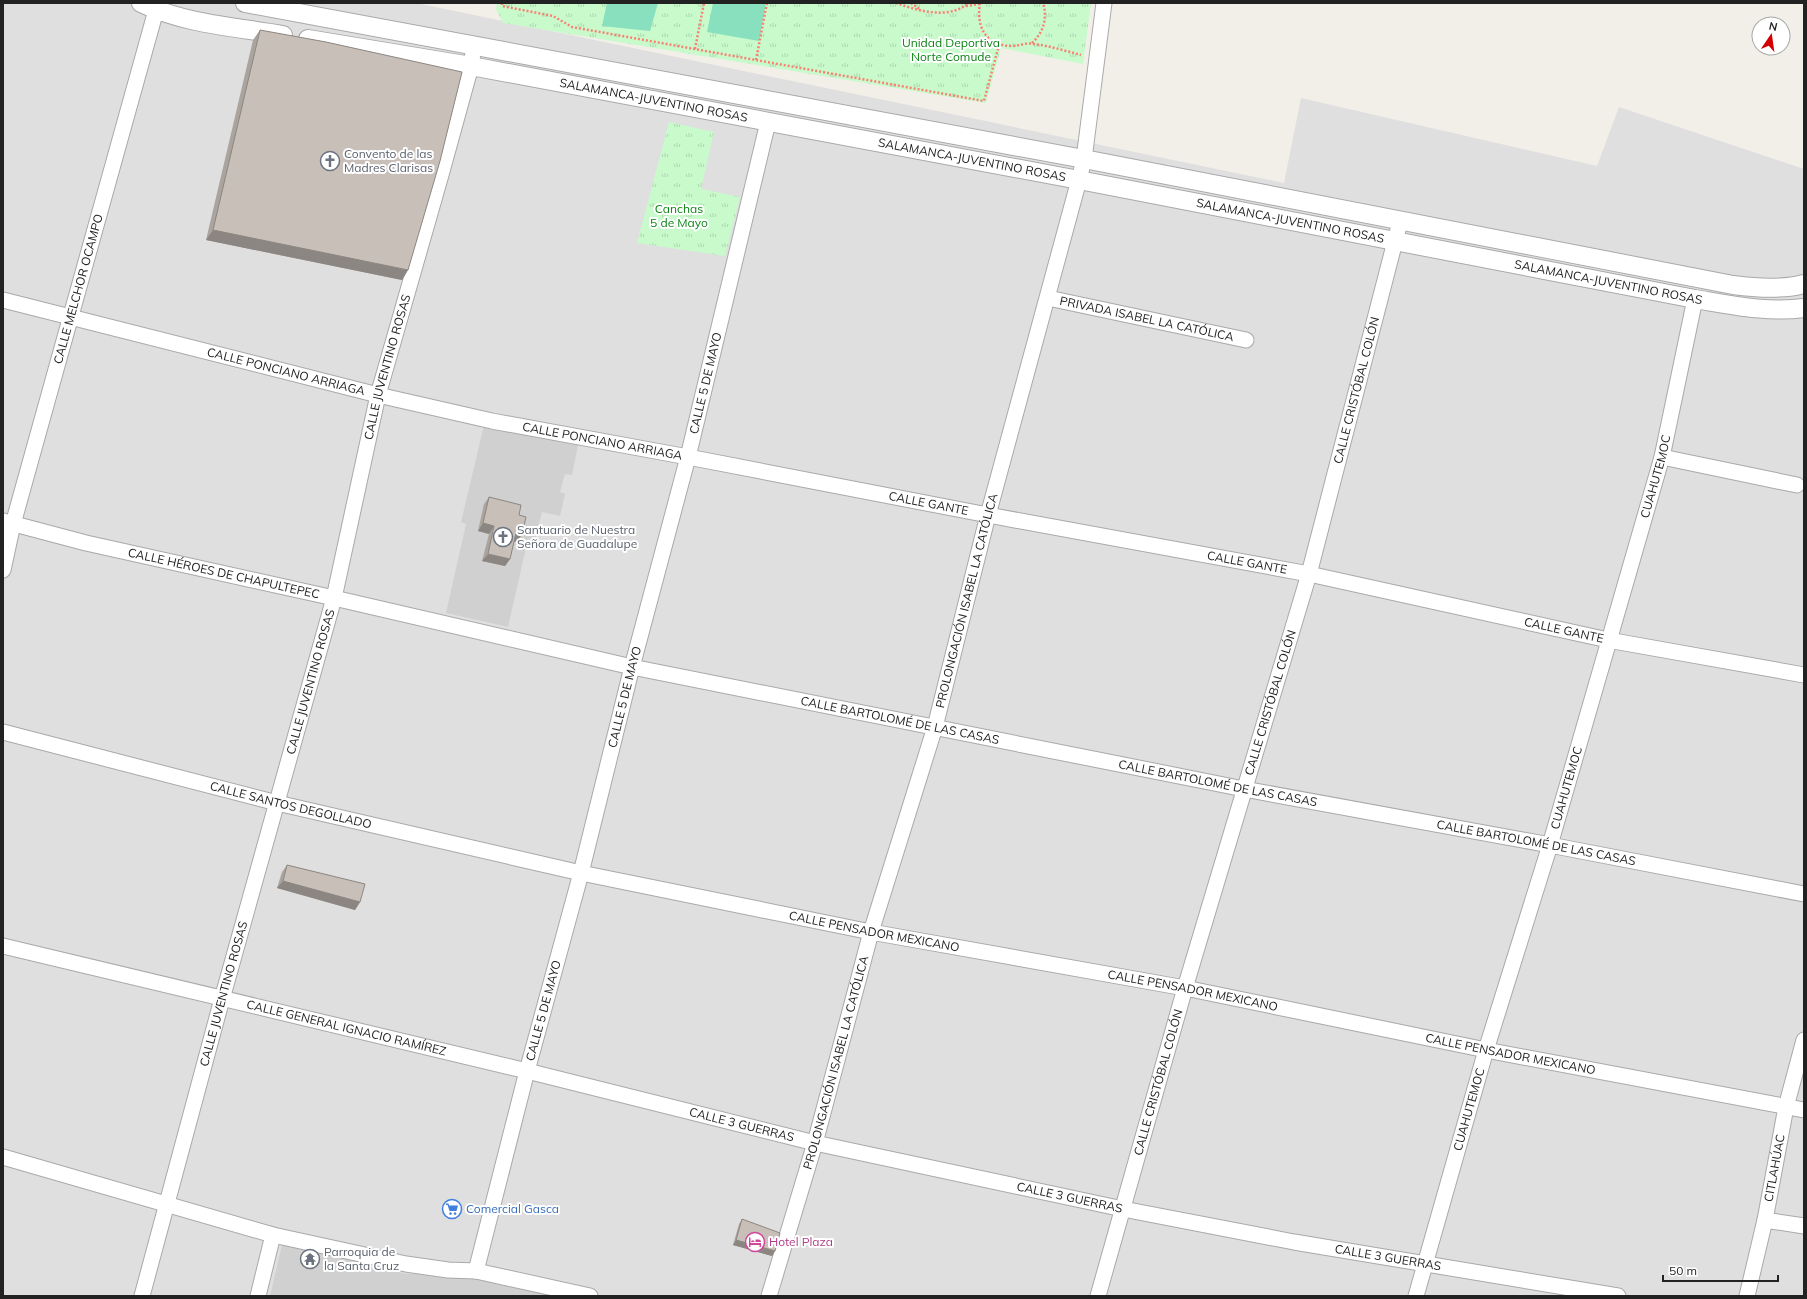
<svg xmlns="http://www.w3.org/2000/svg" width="1807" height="1299" font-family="Mulish,sans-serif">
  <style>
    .residential { fill: #e0dfdf }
    .religious { fill: #d0d0d0 }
    .park { fill: url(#park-tufts) }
    .pitch { fill: #88e0be }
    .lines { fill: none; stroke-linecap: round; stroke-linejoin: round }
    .minor-casing { stroke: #a9a9a9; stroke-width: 17 }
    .tertiary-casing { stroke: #a9a9a9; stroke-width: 20 }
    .path { stroke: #fa8072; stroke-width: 2.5; stroke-dasharray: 2 2; stroke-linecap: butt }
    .minor { stroke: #fff; stroke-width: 15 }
    .tertiary { stroke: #fff; stroke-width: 18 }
    .wall { fill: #aba49e }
    .shaded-wall { fill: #8b8681 }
    .building { fill: #c7bfb8; stroke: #8b8681 }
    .labels { text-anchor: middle; stroke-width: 4; stroke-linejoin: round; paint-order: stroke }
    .park-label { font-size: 12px; fill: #0c8416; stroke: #fff }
    .street-label { font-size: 12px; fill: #222; stroke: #fff }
    .worship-label { font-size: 12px; fill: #5b616d; stroke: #fff; text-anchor: start }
    .shop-label { font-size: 12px; fill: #366cbe; stroke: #fff; text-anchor: start }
    .hotel-label { font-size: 12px; fill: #b23c85; stroke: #fff; text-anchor: start }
  </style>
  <defs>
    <pattern id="park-tufts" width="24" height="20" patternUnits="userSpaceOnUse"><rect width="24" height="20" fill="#c8facc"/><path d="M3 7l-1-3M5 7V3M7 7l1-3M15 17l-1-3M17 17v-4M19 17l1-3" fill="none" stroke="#acd6af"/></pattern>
  </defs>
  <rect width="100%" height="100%" fill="#f2efe9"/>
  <!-- residential -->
  <path class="residential" d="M3,3H416L1284,183L1301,98L1597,166L1619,107L1804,169V1296H3Z"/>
  <!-- religious -->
  <path class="religious" d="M484,425L578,445L572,475L565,474L560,492L565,494L560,516L542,512L535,541L528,539L508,627L446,613L466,524L461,522Z
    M282,1245L407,1274L446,1273L553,1296H270Z"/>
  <!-- park -->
  <path class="park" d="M497,3H1091L1083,64L1001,48L986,103L503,23L496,9Z
    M669,122L714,132L701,189L740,197L725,256L637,243Z"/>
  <!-- pitch -->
  <path class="pitch" d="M607,3H658L650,31L602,26Z
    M713,3H766L759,41L707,32Z"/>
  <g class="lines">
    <!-- minor casing -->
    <g class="minor-casing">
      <g id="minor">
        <path id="s1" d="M1048,298L1246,340"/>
        <path id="s2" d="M3,300L378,395L492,421L688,457L988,515L1309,574L1608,640L1804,675"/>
        <path d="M1662,457L1797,485"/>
        <path id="s3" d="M3,521L86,543L334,598L632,667L1244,789L1550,845L1804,894"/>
        <path id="s4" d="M3,570L13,524L158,3"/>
        <path id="s5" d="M3,732L277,803L581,873L871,932L1185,988L1486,1050L1804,1110"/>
        <path id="s6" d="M3,946L527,1071L815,1143L1123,1209L1294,1242L1618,1296"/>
        <path d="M3,1157L273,1235L406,1264L448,1270L476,1271L590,1296"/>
        <path d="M1765,1220L1804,1226"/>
        <path id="s7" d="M476,1271L527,1071L581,873L632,667L688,457L768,122"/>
        <path id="s8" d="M142,1296L222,999L334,598L378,395L441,175L471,66L474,46"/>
        <path d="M258,1296L273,1235"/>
        <path id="s9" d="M769,1296L815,1143L871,932L935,727L988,515L1079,180L1084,159L1104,3"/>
        <path id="s10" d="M1098,1296L1185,988L1309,574L1400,222"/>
        <path id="s11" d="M1416,1296L1486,1050L1550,845L1662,457L1695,299"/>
        <path id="s12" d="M1747,1296L1765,1220L1786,1107L1804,1040"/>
      </g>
    </g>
    <!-- tertiary casing -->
    <g class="tertiary-casing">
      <g id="tertiary">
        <path d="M141,3C184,24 236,27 283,35"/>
        <path d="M245,3L1084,159L1733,285C1756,288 1782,290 1804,284"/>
        <path id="s13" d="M308,39L471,66L1079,180L1695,299C1731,305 1768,313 1804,308"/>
      </g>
    </g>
    <!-- path -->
    <path class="path" d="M502,3V6L553,16L572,27L984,101L999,45
      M896,3C919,11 948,20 969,3
      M911,3L921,10
      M980,3C976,28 986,46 1013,46C1019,46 1027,42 1034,44C1050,46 1066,51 1081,55
      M966,6L980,4
      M1032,43C1043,33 1048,18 1043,3
      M695,49L704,3
      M756,60L767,3"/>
    <!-- minor -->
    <use href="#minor" class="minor"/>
    <!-- tertiary -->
    <use href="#tertiary" class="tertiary"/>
  </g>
  <!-- wall -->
  <path class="wall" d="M260,30L408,270L402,280L206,240L253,40Z
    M489,497L519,515L516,542L514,541L510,559L505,566L482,561L489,534L478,531L484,504Z
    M287,865L360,902L355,910L277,888L282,872Z
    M742,1219L775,1251L772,1256L733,1245L739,1224Z"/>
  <!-- shaded-wall -->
  <path class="shaded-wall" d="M213,230L408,270L402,280L206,240Z
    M483,523L494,526L489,534L478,531Z
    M516,533L522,535L516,542L511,541Z
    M488,554L510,559L505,566L482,561Z
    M283,881L360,902L355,910L277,888Z
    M736,1240L775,1251L772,1256L733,1245Z"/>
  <!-- building -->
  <path class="building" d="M260,30L326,42L462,72L440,161L408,270L213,230Z
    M489,497L521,505L519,515L526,517L522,535L516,533L510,559L488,554L494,526L483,523Z
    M287,865L365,884L360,902L283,881Z
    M742,1219L780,1233L775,1251L736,1240Z"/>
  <!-- icons -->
  <defs>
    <g id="church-ring" transform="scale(1)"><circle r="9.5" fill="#fff" stroke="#6b7280" stroke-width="1.5"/><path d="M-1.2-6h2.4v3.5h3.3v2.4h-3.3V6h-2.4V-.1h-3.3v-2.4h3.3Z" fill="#6b7280"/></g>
    <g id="supermarket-ring" transform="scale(1)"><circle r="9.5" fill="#fff" stroke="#3f7fe0" stroke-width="1.5"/><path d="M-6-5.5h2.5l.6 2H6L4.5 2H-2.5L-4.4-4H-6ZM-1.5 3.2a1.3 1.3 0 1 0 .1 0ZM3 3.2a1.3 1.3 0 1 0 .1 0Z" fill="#3f7fe0"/></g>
    <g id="hotel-ring" transform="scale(1)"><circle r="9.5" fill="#fff" stroke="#d1479c" stroke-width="1.5"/><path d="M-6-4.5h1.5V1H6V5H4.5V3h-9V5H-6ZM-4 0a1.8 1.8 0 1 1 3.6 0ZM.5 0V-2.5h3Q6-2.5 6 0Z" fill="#d1479c"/></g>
    <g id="temple-ring" transform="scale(1)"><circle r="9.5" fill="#fff" stroke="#6b7280" stroke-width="1.5"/><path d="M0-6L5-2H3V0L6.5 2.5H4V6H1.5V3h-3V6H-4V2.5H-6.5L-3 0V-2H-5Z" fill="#6b7280"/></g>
  </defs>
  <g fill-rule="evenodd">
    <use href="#church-ring" x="330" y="161"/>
    <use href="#church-ring" x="503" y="537"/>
    <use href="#supermarket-ring" x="452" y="1209"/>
    <use href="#hotel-ring" x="755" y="1242"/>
    <use href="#temple-ring" x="310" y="1259"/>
  </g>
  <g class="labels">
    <!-- park labels -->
    <g class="park-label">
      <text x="951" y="47">Unidad Deportiva<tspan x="951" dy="14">Norte Comude</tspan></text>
      <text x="679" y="213">Canchas<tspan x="679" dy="14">5 de Mayo</tspan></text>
    </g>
    <!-- street labels -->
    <g class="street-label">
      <text dy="4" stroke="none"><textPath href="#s13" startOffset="351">SALAMANCA-JUVENTINO ROSAS</textPath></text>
      <text dy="4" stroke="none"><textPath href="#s13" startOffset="675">SALAMANCA-JUVENTINO ROSAS</textPath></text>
      <text dy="4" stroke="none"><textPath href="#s13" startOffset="999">SALAMANCA-JUVENTINO ROSAS</textPath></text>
      <text dy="4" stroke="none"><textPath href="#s13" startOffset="1323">SALAMANCA-JUVENTINO ROSAS</textPath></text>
      <text dy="4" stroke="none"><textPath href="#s4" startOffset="291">CALLE MELCHOR OCAMPO</textPath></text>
      <text dy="4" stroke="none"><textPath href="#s1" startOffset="101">PRIVADA ISABEL LA CATÓLICA</textPath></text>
      <text dy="4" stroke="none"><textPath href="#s8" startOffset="961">CALLE JUVENTINO ROSAS</textPath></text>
      <text dy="4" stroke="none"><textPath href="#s2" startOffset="292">CALLE PONCIANO ARRIAGA</textPath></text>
      <text dy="4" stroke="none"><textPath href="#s7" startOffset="917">CALLE 5 DE MAYO</textPath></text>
      <text dy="4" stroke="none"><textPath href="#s10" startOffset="942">CALLE CRISTÓBAL COLÓN</textPath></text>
      <text dy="4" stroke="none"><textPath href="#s2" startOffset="616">CALLE PONCIANO ARRIAGA</textPath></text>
      <text dy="4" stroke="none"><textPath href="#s11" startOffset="854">CUAHUTEMOC</textPath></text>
      <text dy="4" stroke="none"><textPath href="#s2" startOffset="948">CALLE GANTE</textPath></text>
      <text dy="4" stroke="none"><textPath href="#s2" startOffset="1272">CALLE GANTE</textPath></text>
      <text dy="4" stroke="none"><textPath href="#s3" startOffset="227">CALLE HÉROES DE CHAPULTEPEC</textPath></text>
      <text dy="4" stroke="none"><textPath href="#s9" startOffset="723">PROLONGACIÓN ISABEL LA CATÓLICA</textPath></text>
      <text dy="4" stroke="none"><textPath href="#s2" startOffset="1596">CALLE GANTE</textPath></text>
      <text dy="4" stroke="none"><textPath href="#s8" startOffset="637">CALLE JUVENTINO ROSAS</textPath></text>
      <text dy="4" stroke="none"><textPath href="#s7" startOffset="593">CALLE 5 DE MAYO</textPath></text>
      <text dy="4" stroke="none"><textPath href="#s10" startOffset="618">CALLE CRISTÓBAL COLÓN</textPath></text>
      <text dy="4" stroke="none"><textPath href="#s3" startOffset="919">CALLE BARTOLOMÉ DE LAS CASAS</textPath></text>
      <text dy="4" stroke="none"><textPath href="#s3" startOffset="1243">CALLE BARTOLOMÉ DE LAS CASAS</textPath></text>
      <text dy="4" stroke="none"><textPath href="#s11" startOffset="530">CUAHUTEMOC</textPath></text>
      <text dy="4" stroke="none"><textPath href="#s5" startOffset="297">CALLE SANTOS DEGOLLADO</textPath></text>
      <text dy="4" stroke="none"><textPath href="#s3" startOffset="1567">CALLE BARTOLOMÉ DE LAS CASAS</textPath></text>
      <text dy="4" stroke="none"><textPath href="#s5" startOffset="894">CALLE PENSADOR MEXICANO</textPath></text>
      <text dy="4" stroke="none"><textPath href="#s5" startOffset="1218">CALLE PENSADOR MEXICANO</textPath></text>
      <text dy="4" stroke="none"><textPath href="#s8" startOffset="313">CALLE JUVENTINO ROSAS</textPath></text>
      <text dy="4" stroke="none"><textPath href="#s7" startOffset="269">CALLE 5 DE MAYO</textPath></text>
      <text dy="4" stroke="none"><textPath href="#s6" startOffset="353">CALLE GENERAL IGNACIO RAMÍREZ</textPath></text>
      <text dy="4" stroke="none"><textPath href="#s5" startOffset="1542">CALLE PENSADOR MEXICANO</textPath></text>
      <text dy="4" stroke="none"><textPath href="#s9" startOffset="243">PROLONGACIÓN ISABEL LA CATÓLICA</textPath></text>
      <text dy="4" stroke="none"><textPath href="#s10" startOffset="222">CALLE CRISTÓBAL COLÓN</textPath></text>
      <text dy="4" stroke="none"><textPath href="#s11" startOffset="194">CUAHUTEMOC</textPath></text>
      <text dy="4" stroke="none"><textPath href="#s6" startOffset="760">CALLE 3 GUERRAS</textPath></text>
      <text dy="4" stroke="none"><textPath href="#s12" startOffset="131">CITLAHÚAC</textPath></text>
      <text dy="4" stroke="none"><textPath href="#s6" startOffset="1096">CALLE 3 GUERRAS</textPath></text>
      <text dy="4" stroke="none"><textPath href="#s6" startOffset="1420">CALLE 3 GUERRAS</textPath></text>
    </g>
    <!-- worship labels -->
    <g class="worship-label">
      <text x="344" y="158">Convento de las<tspan x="344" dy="14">Madres Clarisas</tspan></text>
      <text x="517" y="534">Santuario de Nuestra<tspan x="517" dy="14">Señora de Guadalupe</tspan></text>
      <text x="324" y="1256">Parroquia de<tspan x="324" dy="14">la Santa Cruz</tspan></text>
    </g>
    <!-- shop labels -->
    <g class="shop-label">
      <text x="466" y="1213">Comercial Gasca</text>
    </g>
    <!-- hotel labels -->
    <g class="hotel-label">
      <text x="769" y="1246">Hotel Plaza</text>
    </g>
  </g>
  <!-- border -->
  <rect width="1807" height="1299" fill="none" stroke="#222222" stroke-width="8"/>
  <!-- north arrow -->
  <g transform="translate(1771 36) rotate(13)"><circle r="19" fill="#ffffff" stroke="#a7a7a7"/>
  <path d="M0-3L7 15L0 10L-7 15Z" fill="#d40000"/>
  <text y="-6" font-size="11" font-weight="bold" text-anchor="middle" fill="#222222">N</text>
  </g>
  <!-- scale -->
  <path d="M1663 1275v6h115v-6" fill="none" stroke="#222222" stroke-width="2"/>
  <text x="1669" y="1275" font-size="12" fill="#222222" stroke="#ffffff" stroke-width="3" paint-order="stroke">50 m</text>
</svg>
